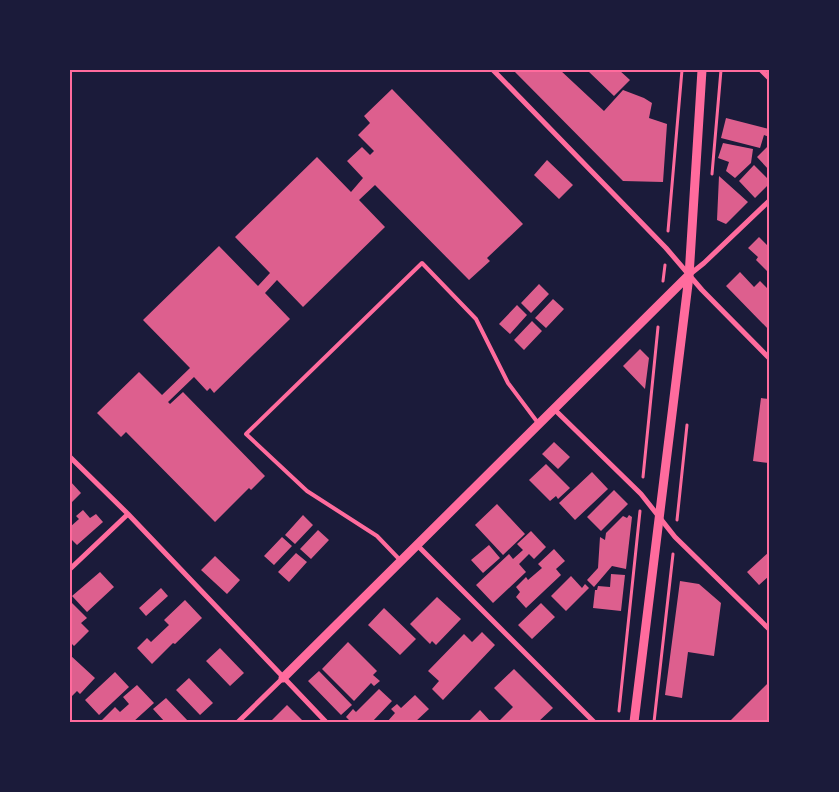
<svg xmlns="http://www.w3.org/2000/svg" width="839" height="792" font-family="'Times New Roman',serif">
  <style>
    .building { fill: #dd5f8e }
    .lines { fill: none; stroke-linecap: round; stroke-linejoin: round }
    .path { stroke: #ff6b9d; stroke-width: 3 }
    .service { stroke: #ff6b9d; stroke-width: 4 }
    .minor { stroke: #ff6b9d; stroke-width: 5 }
    .tertiary { stroke: #ff6b9d; stroke-width: 9 }
    .neatline { fill: none; stroke: #ff6b9d; stroke-width: 2 }
  </style>
  <rect width="100%" height="100%" fill="#1b1b3a"/>
  <!-- building -->
  <path class="building" d="M513,70H560L604,111L623,90L644,98L652,103L649,118L667,124L663,182L623,181Z
    M587,70H619L630,80L614,96Z
    M392,89L523,224L487,258L490,261L469,280L375,185L359,200L385,227L303,307L277,280L265,293L290,319L214,393L210,388L207,391L194,377L168,402L170,404L183,392L265,476L251,490L249,488L215,522L126,432L121,437L97,413L139,372L162,395L190,368L143,320L219,246L258,286L270,273L235,237L317,157L351,192L363,178L347,161L362,147L370,155L374,151L358,135L370,123L364,116Z
    M726,118L769,129V137L764,135L760,148L721,138Z
    M723,143L753,149L751,163L735,178L726,171L729,162L718,158Z
    M769,145V170L757,157Z
    M547,160L573,185L559,199L534,175Z
    M754,165L769,180V184L755,198L739,181Z
    M719,176L748,202L726,224L717,220Z
    M759,237L767,245L769,243V273L756,260L758,257L748,248Z
    M740,272L754,287L760,281L769,290V330L726,286Z
    M539,284L549,294L531,313L521,303Z
    M553,299L564,309L546,328L535,318Z
    M517,305L527,315L510,334L499,324Z
    M532,321L542,331L524,350L514,340Z
    M640,349L649,358L645,389L623,366Z
    M761,398L769,399V463L753,461Z
    M554,442L570,457L558,469L542,454Z
    M546,464L570,488L558,499L556,496L550,501L529,480Z
    M592,472L608,489L575,520L559,503Z
    M70,481L81,493L70,504Z
    M614,490L628,504L601,531L587,517Z
    M497,504L525,534L503,555L475,525Z
    M83,510L90,518L96,514L103,522L77,545L70,538V527L79,519L76,516Z
    M303,515L313,525L295,544L285,535Z
    M629,515L632,517L626,569L612,566L594,587L587,580L598,568L600,537L605,540L606,533L623,516L627,518Z
    M318,530L329,540L311,559L300,549Z
    M531,531L546,547L534,559L529,554L519,564L526,572L493,603L476,585L509,554L513,559L523,550L517,544Z
    M282,537L292,546L274,565L264,556Z
    M489,545L500,558L483,573L471,560Z
    M554,549L565,561L556,569L561,575L526,608L516,597L520,592L516,587L526,577L528,580L542,568L538,564Z
    M769,552V576L759,585L747,572Z
    M296,553L307,562L289,582L278,572Z
    M215,556L240,580L227,594L201,570Z
    M100,572L114,587L87,612L72,596Z
    M611,574L625,575L621,611L593,608L595,590H597L598,586L610,587Z
    M571,576L582,588L585,584L589,588L566,611L551,596Z
    M680,581L699,584L721,603L714,656L688,652L682,698L665,695Z
    M161,588L168,596L146,616L139,608Z
    M437,597L461,619L436,645L432,641L430,644L410,624Z
    M185,600L202,618L175,644L173,643L152,664L137,648L147,638L151,642L169,625L164,620Z
    M70,601L87,618L81,623L89,631L74,646L70,642Z
    M541,603L555,617L532,639L518,625Z
    M384,608L416,639L400,655L368,625Z
    M482,632L495,645L443,700L432,689L439,681L428,671L464,634L472,642Z
    M348,642L377,671L373,675L380,681L374,686L371,683L354,701L322,669Z
    M220,648L244,673L230,686L206,661Z
    M70,655L95,678L80,694L77,691L70,698Z
    M514,669L553,708L538,722H498L513,707L494,688Z
    M319,671L352,705L341,715L308,681Z
    M115,672L129,687L99,715L85,700Z
    M189,678L213,703L200,715L176,690Z
    M769,682V722H729Z
    M137,685L154,703L133,722H102L101,721L115,707L120,712L129,704L123,697Z
    M379,689L392,701L372,722H351L346,717L353,709L356,712Z
    M415,695L429,709L415,722H387L395,713L391,709L397,704L401,708Z
    M166,698L189,722H165L153,709Z
    M287,705L304,722H270Z
    M480,710L491,722H468Z"/>
  <g class="lines">
    <!-- path -->
    <path class="path" d="M712,174L721,70
      M668,231L682,70
      M663,281L665,265
      M643,477L658,327
      M677,520L687,425
      M619,711L640,511
      M654,722L673,554"/>
    <!-- service -->
    <path class="service" d="M400,560L377,536L307,491L246,434L422,263L476,319L508,383L538,423"/>
    <!-- minor -->
    <path class="minor" d="M493,70L666,248L702,290L769,358
      M761,70L769,78
      M689,275L704,263L769,201
      M555,410L641,494L675,537L769,629
      M70,457L128,514L326,722
      M417,545L594,722
      M70,569L128,514
      M238,722L283,678"/>
    <!-- tertiary -->
    <path class="tertiary" d="M283,678L688,276
      M634,722L689,276L702,70"/>
  </g>
  <!-- border -->
  <rect width="839" height="792" fill="none" stroke="#1b1b3a" stroke-width="142"/>
  <rect x="71" y="71" width="697" height="650" class="neatline"/>
</svg>
